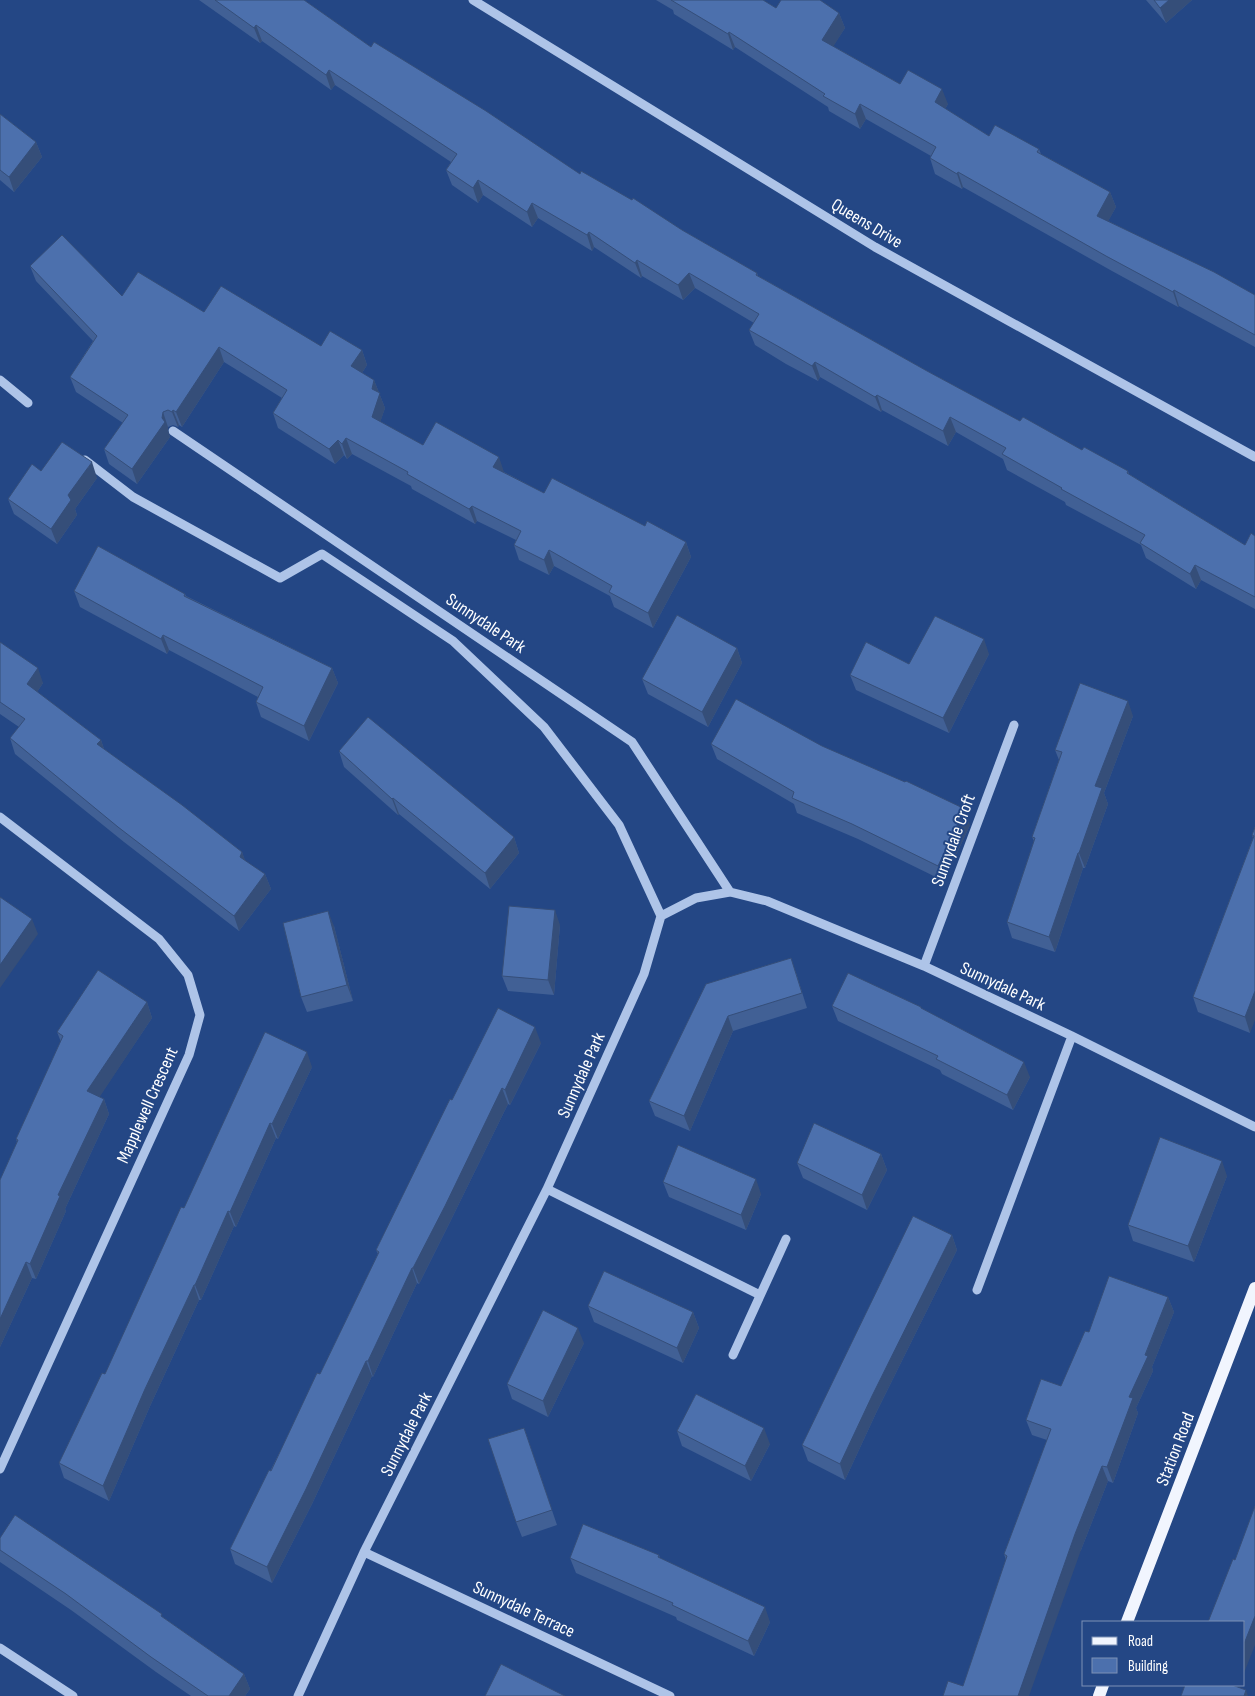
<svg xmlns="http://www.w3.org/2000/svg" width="1255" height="1696" font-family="'Sofia Sans Condensed',sans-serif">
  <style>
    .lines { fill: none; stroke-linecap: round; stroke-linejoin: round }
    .minor { stroke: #aec4e8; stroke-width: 9 }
    .major { stroke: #f1f5fe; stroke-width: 12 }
    .wall { fill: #416095 }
    .shaded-wall { fill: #354e79 }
    .building { fill: #4c70ad; stroke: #354e79 }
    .labels { text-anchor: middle; stroke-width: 4; stroke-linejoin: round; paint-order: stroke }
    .street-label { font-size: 18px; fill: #fff; stroke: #244785 }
  </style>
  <rect width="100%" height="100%" fill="#244785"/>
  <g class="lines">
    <!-- minor -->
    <path class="minor" d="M473,0L875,247L1255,457
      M0,380L28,403
      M173,431L632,742L730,892
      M85,460L133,497L280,578L322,554L453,641L544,727L619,825L661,916
      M0,817L159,939L188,975L200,1015L189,1055L0,1469
      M924,966L1014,725
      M547,1189L760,1295
      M977,1290L1072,1036
      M733,1355L786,1239
      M364,1552L670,1696
      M0,1648L73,1696
      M298,1696L364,1552L547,1189L644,974L661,916L696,898L730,892L767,901L924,966L1072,1036L1255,1127"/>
    <!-- major -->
    <path class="major" d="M1127,1622L1255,1288
      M1099,1696L1103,1685"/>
  </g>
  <!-- wall -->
  <path class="wall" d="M199,0H304L371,47L580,174L682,230L757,273L758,276L927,371L1020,421L1128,471L1129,474L1245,545L1255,536V609L1201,580L1196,589L1146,558L1141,545L1066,505L1065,502L1007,470L1003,459L956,432L948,446L882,410L881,412L820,377L818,381L786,364L755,345L749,330L754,323L695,288L683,300L642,276L641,278L594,247L592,251L538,218L532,227L483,195L478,203L452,185L446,170L451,162L335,85L331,90L262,41L260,43Z
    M656,0H763L776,8L839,13L845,28L833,46L900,84L948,104L945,109L989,136L1039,149L1041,154L1110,192L1116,207L1108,221L1255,295V347L1179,306L1178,307L1112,271L963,187L962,189L935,174L930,158L931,156L866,119L860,129L829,111L828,107L735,47L733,50L674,14L673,10Z
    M1146,0H1192L1166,23Z
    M0,114L36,142L42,157L14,192L0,180Z
    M30,266L122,296L204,312L321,346L362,350L367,365L362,373L374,380L385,408L380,422L423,445L504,472L544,493L645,526L686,542L691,557L653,628L614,607L610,596L554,566L549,575L519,560L514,545L516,540L477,521L475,524L412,489L411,486L352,454L347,459L344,455L335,464L278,428L273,413L282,398L224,362L182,427L179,425L178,427L173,425L168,427V430L170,437L137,484L109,464L104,449L123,423L76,392L70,377L93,341L36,281Z
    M41,471L97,478L75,509L77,515L57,544L14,514L8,499Z
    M74,591L185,594L186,596L332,668L338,683L309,741L261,717L256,702L258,697L169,650L167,654L80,607Z
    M0,642L43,683L37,692L101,740L104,749L242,852L245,861L265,874L271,889L239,931L124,842L15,754L10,738L19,727L0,714Z
    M737,648L742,663L708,727L648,694L642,679Z
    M989,654L949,733L856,690L850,675L909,664Z
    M1133,716L1104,793L1108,804L1085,868H1083L1055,952L1012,938L1007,922L1034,841L1032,837L1059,760L1055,750Z
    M711,744L822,746L970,825L944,881L858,839L797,813L794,804L717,759Z
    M339,751L514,837L519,853L490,889L399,814L398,815L344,767Z
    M1255,827L1250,1033L1198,1012L1193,997L1253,838L1252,835Z
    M560,925L554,995L508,991L502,976Z
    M334,926L353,1001L307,1012L301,997Z
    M796,973L807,1008L733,1031L690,1131L655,1116L649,1101L706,984Z
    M147,1002L152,1018L99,1097L104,1099L109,1114L65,1209L66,1211L36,1279L32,1278L0,1347V1180L17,1142L16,1139L61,1042L57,1032Z
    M832,1006L922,1009L1030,1077L1013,1110L942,1074L940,1070L838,1021Z
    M541,1043L510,1105L508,1104L450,1222L419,1284L417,1283L373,1377L372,1376L312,1504L272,1583L235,1564L230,1549L320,1374L378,1254L376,1250L452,1100Z
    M312,1067L278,1139L276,1138L236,1227L234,1226L201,1300H199L151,1404L109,1501L64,1478L59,1463L105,1374L184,1208Z
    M881,1154L887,1170L867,1210L803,1178L797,1163Z
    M1227,1176L1194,1262L1133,1241L1128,1225Z
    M663,1182L761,1194L746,1230L669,1197Z
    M952,1235L957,1250L877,1411L845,1480L808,1461L802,1445Z
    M1168,1297L1174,1312L1152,1367L1153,1371L1136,1408L1138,1413L1113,1483L1108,1481L1081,1550L963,1686L1006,1560L1004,1554L1047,1440L1032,1435L1026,1420L1061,1386L1089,1332Z
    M588,1306L693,1312L699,1328L683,1363L594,1322Z
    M584,1343L548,1417L512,1399L507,1384Z
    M524,1428L557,1525L522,1537L516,1522Z
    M677,1431L770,1444L751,1481L682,1446Z
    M0,1538L164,1618L244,1674L250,1689L245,1696H191L156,1672L71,1610L0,1562Z
    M659,1555L660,1558L770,1622L754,1656L677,1620L676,1617L576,1573L570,1558Z"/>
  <!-- shaded-wall -->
  <path class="shaded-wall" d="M1169,0H1192L1166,23L1160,8Z
    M839,13L845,28L828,55L822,40Z
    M256,25L262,41L260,43L254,28Z
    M729,32L735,47L733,50L728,34Z
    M329,70L335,85L331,90L326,75Z
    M942,89L948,104L940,118L935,102Z
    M860,104L866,119L860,129L855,114Z
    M36,142L42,157L14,192L9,177Z
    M958,172L963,187L962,189L957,174Z
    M478,180L483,195L478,203L473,188Z
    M1110,192L1116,207L1103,231L1097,216Z
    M532,203L538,218L532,227L527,212Z
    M589,232L594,247L592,251L587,235Z
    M637,260L642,276L641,278L635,263Z
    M689,273L695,288L683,300L678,285Z
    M1174,290L1179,306L1178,307L1173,292Z
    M219,347L224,362L182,427L176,412Z
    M362,350L367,365L357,381L351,366Z
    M815,362L820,377L818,381L812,366Z
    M374,380L385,408L377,432L372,417V389Z
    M877,395L882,410L881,412L875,397Z
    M173,410L179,425L178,427L172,412Z
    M163,412L168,427V430L170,437L137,484L132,469L162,418Z
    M950,417L956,432L948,446L943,431Z
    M346,438L352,454L347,459L342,444Z
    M338,440L344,455L335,464L329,449Z
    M499,457L504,472L499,482L493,467Z
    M92,462L97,478L75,509L77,515L57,544L51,529L68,495Z
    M472,506L477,521L475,524L469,509Z
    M686,542L691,557L653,628L648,613Z
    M549,550L554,566L549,575L544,560Z
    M1195,565L1201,580L1196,589L1190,574Z
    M163,635L169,650L167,654L161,639Z
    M984,639L989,654L949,733L943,718Z
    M737,648L742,663L708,727L702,712Z
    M38,668L43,683L32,700L27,684Z
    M332,668L338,683L309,741L304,726Z
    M1128,701L1133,716L1104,793L1108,804L1085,868L1079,853L1095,786Z
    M101,740L106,755L97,744Z
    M393,798L399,814L398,815L392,799Z
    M965,809L970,825L944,881L938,866Z
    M514,837L519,853L490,889L485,873Z
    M242,852L248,868L240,857Z
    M1078,853L1083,868L1055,952L1049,937Z
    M265,874L271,889L239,931L234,916Z
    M555,910L560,925L554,995L548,980Z
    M328,911L334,926L353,1001L347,985Z
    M32,919L38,934L0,988V965Z
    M1255,991V1020L1250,1033L1245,1017Z
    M147,1002L152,1018L93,1107L87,1091Z
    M728,1016L733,1031L690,1131L684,1116Z
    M535,1027L541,1043L510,1105L505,1090Z
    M307,1052L312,1067L278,1139L272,1124Z
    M1024,1062L1030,1077L1013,1110L1007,1095Z
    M502,1088L508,1104L450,1222L419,1284L413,1268Z
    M104,1099L109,1114L65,1209L66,1211L36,1279L30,1264L58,1195Z
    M270,1123L276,1138L236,1227L230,1212Z
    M881,1154L887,1170L867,1210L862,1195Z
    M1222,1161L1227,1176L1194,1262L1188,1246Z
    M756,1179L761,1194L746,1230L741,1215Z
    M228,1211L234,1226L201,1300L195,1285Z
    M952,1235L957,1250L877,1411L845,1480L840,1464L872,1396Z
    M26,1262L32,1278L0,1347V1319Z
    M412,1268L417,1283L373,1377L368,1361Z
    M194,1285L199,1300L151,1404L109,1501L103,1486L145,1389Z
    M1168,1297L1174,1312L1152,1367L1153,1371L1136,1408L1138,1413L1113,1483L1107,1467L1129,1397Z
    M693,1312L699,1328L683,1363L677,1348Z
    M578,1328L584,1343L548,1417L543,1401Z
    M366,1361L372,1376L312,1504L272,1583L267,1567Z
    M764,1428L770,1444L751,1481L745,1466Z
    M1102,1466L1108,1481L1081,1550L1029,1696H1018L1075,1534Z
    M765,1607L770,1622L754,1656L748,1641Z
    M1255,1616V1645L1244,1673V1644Z
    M244,1674L250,1689L245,1696H229Z
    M1246,1690L1248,1696H1244Z"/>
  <!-- building -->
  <path class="building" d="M215,0H304L371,47L374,42L486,111L580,174L581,171L632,200L633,198L682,230L757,273L756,275L927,371L1020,421L1023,417L1082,450L1084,447L1128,471L1127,473L1245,545L1251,533L1255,536V597L1195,565L1190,574L1140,543L1145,535L1061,489L1062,488L1002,454L1006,448L950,417L943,431L877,395L875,397L815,362L812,366L781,348L749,330L759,314L689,273L678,285L637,260L635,263L589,232L587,235L532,203L527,212L478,180L473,188L446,170L457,154L329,70L326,75L256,25L254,28Z
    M671,0H763L776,8L781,0H820L839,13L822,40L900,84L908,70L942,89L935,102L989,136L995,125L1039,149L1037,152L1110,192L1097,216L1214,272L1255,295V335L1174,290L1173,292L1106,256L958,172L957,174L930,158L936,147L860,104L855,114L823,96L825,94L729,32L728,34Z
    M1154,0H1169L1160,8Z
    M0,114L36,142L9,177L0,170Z
    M62,235L122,296L138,272L204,312L221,286L321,346L330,331L362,350L351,366L374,380L372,389L380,393L372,417L423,445L436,422L499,457L493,467L544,493L552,478L645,526L647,521L686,542L648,613L609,592L612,586L549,550L544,560L514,545L521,531L472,506L469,509L407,474L408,472L346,438L342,444L338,440L329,449L273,413L287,390L219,347L176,412L173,410L172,412L168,410L163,412L162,418L165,422L132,469L104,449L128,415L70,377L97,336L30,266Z
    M62,442L92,462L68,495L71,500L51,529L8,499L32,464L41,471Z
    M98,546L185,594L184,596L332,668L304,726L256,702L263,687L163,635L161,639L74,591Z
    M677,615L737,648L702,712L642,679Z
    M935,616L984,639L943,718L850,675L866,642L909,664Z
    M0,642L38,668L27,684L101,740L97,744L182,805L242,852L240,857L265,874L234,916L118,827L10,738L25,719L0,702Z
    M1080,683L1128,701L1095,786L1102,788L1079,853H1078L1049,937L1007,922L1035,838L1032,837L1062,752L1055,750Z
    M736,699L822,746L905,782L906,781L965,809L938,866L852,824L792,798L794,792L711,744Z
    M368,717L514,837L485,873L393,798L392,799L339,751Z
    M1255,827V991L1245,1017L1193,997L1254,836L1252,835Z
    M0,897L32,919L0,965Z
    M509,906L555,910L548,980L502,976Z
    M328,911L347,985L301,997L283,923Z
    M791,958L802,993L728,1016L684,1116L649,1101L706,984Z
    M98,970L147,1002L87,1091L104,1099L58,1195L60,1196L30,1264L26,1262L0,1319V1180L18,1140L16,1139L63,1036L57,1032Z
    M848,973L921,1007V1008L1024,1062L1007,1095L936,1059L938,1056L832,1006Z
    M498,1008L535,1027L505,1090L502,1088L445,1206L413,1268H412L368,1361H366L306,1489L267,1567L230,1549L269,1470L271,1471L317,1373L320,1374L379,1252L376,1250L420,1160L450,1099L452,1100Z
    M265,1032L307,1052L272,1124L270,1123L230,1212L228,1211L195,1285H194L145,1389L103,1486L59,1463L102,1373L105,1374L181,1207L184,1208Z
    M814,1123L881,1154L862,1195L797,1163Z
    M1160,1137L1222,1161L1188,1246L1128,1225Z
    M678,1145L756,1179L741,1215L663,1182Z
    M913,1216L952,1235L872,1396L840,1464L802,1445Z
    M604,1271L693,1312L677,1348L588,1306Z
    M1109,1276L1168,1297L1145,1355L1148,1356L1129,1397L1133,1398L1107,1467L1102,1466L1075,1534L1018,1696H943L948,1681L963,1686L1007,1556L1004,1554L1051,1429L1026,1420L1041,1379L1061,1386L1085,1331L1089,1332Z
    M543,1310L578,1328L543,1401L507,1384Z
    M696,1394L764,1428L745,1466L677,1431Z
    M524,1428L552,1510L516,1522L488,1439Z
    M1255,1506V1616L1244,1644V1622H1208L1233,1559L1235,1560Z
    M15,1515L162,1614L161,1616L244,1674L229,1696H208L151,1657L66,1594L0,1550V1538Z
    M583,1524L659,1555L658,1557L765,1607L748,1641L672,1605L673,1603L570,1558Z
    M501,1664L565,1696H485Z
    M1185,1685H1232L1246,1690L1244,1696H1181Z"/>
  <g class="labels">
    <!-- street labels -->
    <g class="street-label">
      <text transform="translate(867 223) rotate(31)" y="6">Queens Drive</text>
      <text transform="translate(486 623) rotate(34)" y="6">Sunnydale Park</text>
      <text transform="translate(953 840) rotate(-70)" y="6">Sunnydale Croft</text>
      <text transform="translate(1003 986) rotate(25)" y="6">Sunnydale Park</text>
      <text transform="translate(581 1075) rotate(-66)" y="6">Sunnydale Park</text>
      <text transform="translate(147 1105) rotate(-66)" y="6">Mapplewell Crescent</text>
      <text transform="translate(406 1434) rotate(-63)" y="6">Sunnydale Park</text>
      <text transform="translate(1175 1449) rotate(-69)" y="6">Station Road</text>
      <text transform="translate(524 1609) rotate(25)" y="6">Sunnydale Terrace</text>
    </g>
  </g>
  <!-- legend -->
  <rect x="1082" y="1621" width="162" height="65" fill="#244785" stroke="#7c91b6"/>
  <rect x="1092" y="1637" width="25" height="8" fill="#f1f5fe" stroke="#7c91b6"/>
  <text x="1128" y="1646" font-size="15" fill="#ffffff">Road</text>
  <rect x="1092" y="1658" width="25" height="15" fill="#4c70ad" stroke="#7c91b6"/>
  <text x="1128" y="1671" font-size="15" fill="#ffffff">Building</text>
</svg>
